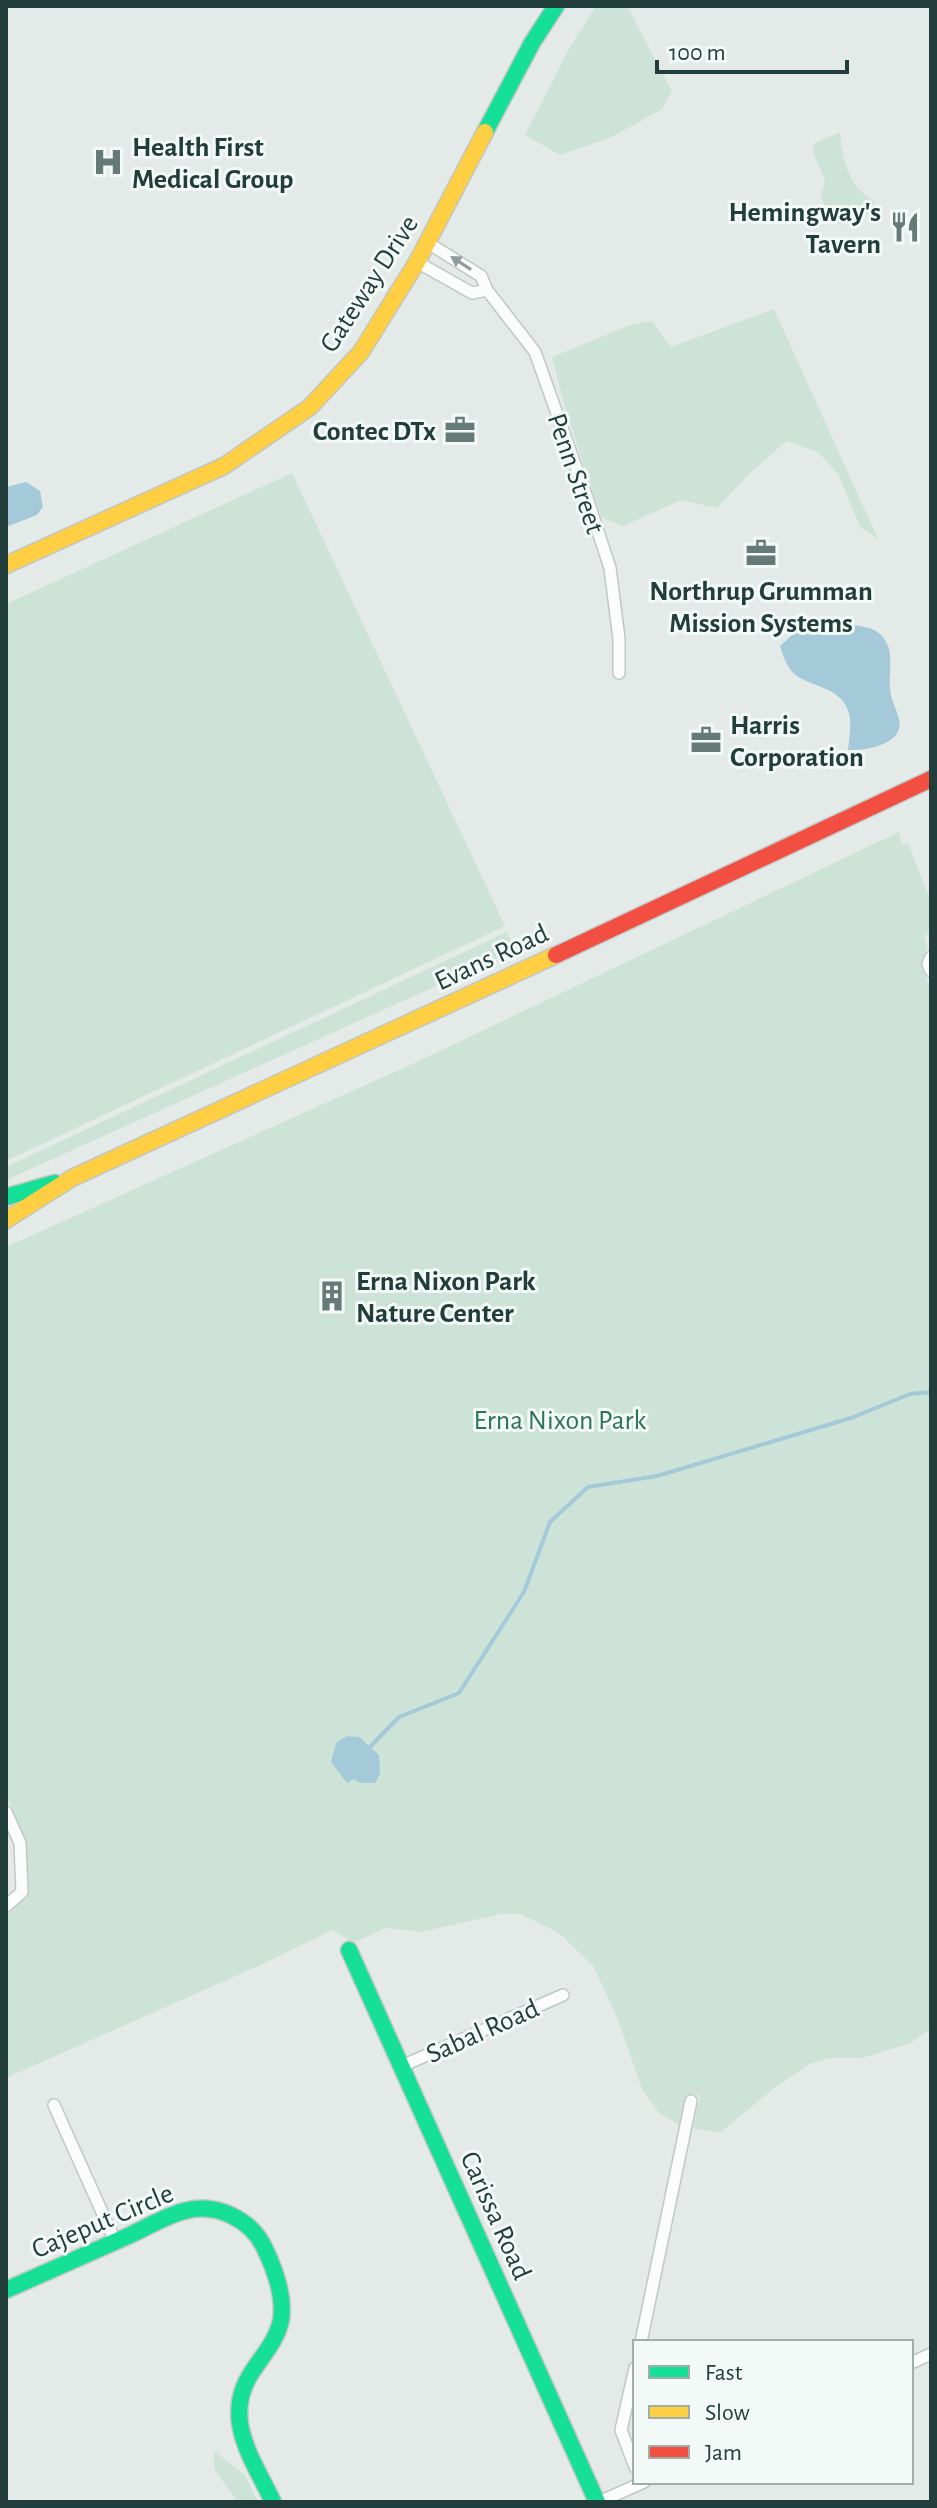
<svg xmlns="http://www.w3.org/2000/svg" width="937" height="2508" font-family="'Alegreya Sans',sans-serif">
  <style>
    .green { fill: #cde3d7 }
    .water { fill: #a4cad9 }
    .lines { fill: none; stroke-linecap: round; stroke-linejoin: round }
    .stream { stroke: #a4cad9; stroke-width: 4 }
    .street-casing { stroke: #c1c7c5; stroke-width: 14 }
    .fast-casing { stroke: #c0c7c5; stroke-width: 19 }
    .slow-casing { stroke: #c0c7c5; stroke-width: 19 }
    .jam-casing { stroke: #c0c7c5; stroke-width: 19 }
    .street { stroke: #fbfcfc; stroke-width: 11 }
    .fast { stroke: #16e098; stroke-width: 16 }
    .slow { stroke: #ffcf43; stroke-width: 16 }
    .jam { stroke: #f24e42; stroke-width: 16 }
    .oneway { fill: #8e9d9b }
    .labels { text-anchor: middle; stroke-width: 6; stroke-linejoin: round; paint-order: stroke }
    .poi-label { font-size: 28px; font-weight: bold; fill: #223e3a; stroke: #f3f9f7; text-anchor: start }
    .street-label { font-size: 28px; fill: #223e3a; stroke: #f3f9f7 }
    .park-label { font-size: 28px; fill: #2b7553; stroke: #f3f9f7 }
  </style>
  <rect width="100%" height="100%" fill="#e4eae8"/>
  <!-- green -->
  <path class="green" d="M596,6H627L672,91L662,109L612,137L560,155L525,135L569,49Z
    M840,132C842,158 849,188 873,200L877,210L841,225L832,222L821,197L825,180L813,152L815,143Z
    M774,309L878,539L860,527L839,475L818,452L786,441L748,475L717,508L681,500L623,526L601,517L565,408L552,357L633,324L652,321L671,347Z
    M292,473L505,926L6,1161V604Z
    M899,832L902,845L908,843L931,902V932L924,936L927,946L921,967L931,989V2028L911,2043L862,2058H830L809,2064L773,2089L720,2133L693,2128L700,2095L686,2094L679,2125L659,2113L642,2089L618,2020L594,1967L559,1933L521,1914H501L421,1932L385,1928L354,1943L332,1930L256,1967L6,2078V1914L26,1896L29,1891L26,1840L6,1794V1247L421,1060Z
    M507,932L516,950L6,1180V1167Z
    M214,2451L245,2475L258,2502H238L214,2469Z"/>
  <!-- water -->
  <path class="water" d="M26,482L40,491L43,507L37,515L6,527V487Z
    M846,624C857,626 873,626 881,635C896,650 888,671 890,689C891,700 896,708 899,719C905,744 867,751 848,750C849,739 851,729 850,718C846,690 819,688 800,678C788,671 784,659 780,646L801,627L810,630Z
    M347,1736L359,1737L379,1755L380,1774L375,1783H360L354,1779L347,1783L331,1762L336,1743Z"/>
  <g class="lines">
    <!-- stream -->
    <path class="stream" d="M370,1747L399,1717L459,1693L524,1592L550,1522L588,1487L657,1476L851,1418L910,1394L931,1392"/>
    <!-- street casing -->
    <g class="street-casing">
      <path id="street" d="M428,243L481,276L487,290L535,352L586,495L610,568L619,639V673
        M417,262L472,293L487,290
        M931,957L928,964L931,971
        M6,1812L20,1843L22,1892L6,1906
        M402,2066L563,1995
        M54,2105L115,2241
        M641,2342L691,2101
        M911,2363L931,2354
        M635,2368L621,2430L635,2467
        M599,2502L644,2482"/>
    </g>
    <!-- fast casing -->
    <g class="fast-casing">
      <path id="fast" d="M485,132L532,43L556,6
        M6,1197L55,1183
        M349,1950L597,2502
        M6,2290C47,2272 88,2254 128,2236C146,2228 165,2216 184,2211C217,2202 252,2220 265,2249C275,2270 285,2296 281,2320C277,2340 263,2355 252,2372C221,2418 253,2459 273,2502"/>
    </g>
    <!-- slow casing -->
    <g class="slow-casing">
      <path id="slow" d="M6,565L224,466L310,407L361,352L417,262L485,132
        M6,1220L72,1178L556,955"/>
    </g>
    <!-- jam casing -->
    <g class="jam-casing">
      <path id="jam" d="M556,955L931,779"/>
    </g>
    <!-- street -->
    <use href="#street" class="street"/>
    <!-- fast -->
    <use href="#fast" class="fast"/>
    <!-- slow -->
    <use href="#slow" class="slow"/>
    <!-- jam -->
    <use href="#jam" class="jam"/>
  </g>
  <!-- one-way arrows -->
  <defs><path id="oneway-solid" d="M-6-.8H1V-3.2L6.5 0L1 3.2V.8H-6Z" transform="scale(2)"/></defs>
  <use class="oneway" href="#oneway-solid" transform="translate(461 263) rotate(-147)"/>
  <!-- icons -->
  <defs>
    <g id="hospital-bare" transform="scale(2.4)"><path d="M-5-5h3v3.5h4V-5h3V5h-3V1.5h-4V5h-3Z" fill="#667a77" stroke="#f3f9f7" stroke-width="2.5" paint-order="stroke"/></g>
    <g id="restaurant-bare" transform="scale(2.4)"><path d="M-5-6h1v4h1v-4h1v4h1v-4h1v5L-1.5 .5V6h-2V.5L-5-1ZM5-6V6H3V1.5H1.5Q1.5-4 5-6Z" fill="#667a77" stroke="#f3f9f7" stroke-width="2.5" paint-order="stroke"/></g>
    <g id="office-bare" transform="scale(2.4)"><path d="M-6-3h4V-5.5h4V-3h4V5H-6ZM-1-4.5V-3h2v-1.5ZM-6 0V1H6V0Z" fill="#667a77" stroke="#f3f9f7" stroke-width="2.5" paint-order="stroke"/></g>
    <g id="building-bare" transform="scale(2.4)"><path d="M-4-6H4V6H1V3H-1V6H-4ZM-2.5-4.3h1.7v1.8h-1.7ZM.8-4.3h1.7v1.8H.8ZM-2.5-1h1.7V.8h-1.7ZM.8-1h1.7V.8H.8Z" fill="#667a77" stroke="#f3f9f7" stroke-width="2.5" paint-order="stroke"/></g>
  </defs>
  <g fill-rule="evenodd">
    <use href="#hospital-bare" x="108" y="162"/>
    <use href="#restaurant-bare" x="905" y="227"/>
    <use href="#office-bare" x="460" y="430"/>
    <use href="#office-bare" x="761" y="553"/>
    <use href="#office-bare" x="706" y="740"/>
    <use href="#building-bare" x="332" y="1296"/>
  </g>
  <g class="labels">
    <!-- poi labels -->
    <g class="poi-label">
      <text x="132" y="156">Health First<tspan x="132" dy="32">Medical Group</tspan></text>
      <text x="881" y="221" text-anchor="end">Hemingway's<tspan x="881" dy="32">Tavern</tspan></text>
      <text x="436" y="440" text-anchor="end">Contec DTx</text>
      <text x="761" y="600" text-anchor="middle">Northrup Grumman<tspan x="761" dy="32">Mission Systems</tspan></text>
      <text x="730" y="734">Harris<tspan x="730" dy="32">Corporation</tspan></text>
      <text x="356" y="1290">Erna Nixon Park<tspan x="356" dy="32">Nature Center</tspan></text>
    </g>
    <!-- street labels -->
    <g class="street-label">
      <text transform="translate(368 283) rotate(-57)" y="10">Gateway Drive</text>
      <text transform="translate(577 473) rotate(71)" y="10">Penn Street</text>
      <text transform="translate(491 956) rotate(-25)" y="10">Evans Road</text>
      <text transform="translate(482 2030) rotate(-24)" y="10">Sabal Road</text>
      <text transform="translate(497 2215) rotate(66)" y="10">Carissa Road</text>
      <text transform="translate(102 2220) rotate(-23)" y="10">Cajeput Circle</text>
    </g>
    <!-- park labels -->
    <g class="park-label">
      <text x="560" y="1429">Erna Nixon Park</text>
    </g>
  </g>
  <!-- border -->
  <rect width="937" height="2508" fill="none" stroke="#223e3a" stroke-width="16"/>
  <!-- legend -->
  <rect x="633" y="2340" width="280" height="144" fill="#f3f9f7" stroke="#9faeab" stroke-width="2"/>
  <rect x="649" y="2366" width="40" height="12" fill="#16e098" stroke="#9faeab" stroke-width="2"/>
  <text x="705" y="2380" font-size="24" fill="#223e3a">Fast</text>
  <rect x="649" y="2406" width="40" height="12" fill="#ffcf43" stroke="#9faeab" stroke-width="2"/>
  <text x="705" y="2420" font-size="24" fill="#223e3a">Slow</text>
  <rect x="649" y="2446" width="40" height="12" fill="#f24e42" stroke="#9faeab" stroke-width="2"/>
  <text x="705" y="2460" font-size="24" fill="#223e3a">Jam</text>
  <!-- scale -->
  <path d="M657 60v12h190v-12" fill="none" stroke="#223e3a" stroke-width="4"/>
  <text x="669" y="60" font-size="24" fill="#223e3a" stroke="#f3f9f7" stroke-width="6" paint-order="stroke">100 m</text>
</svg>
